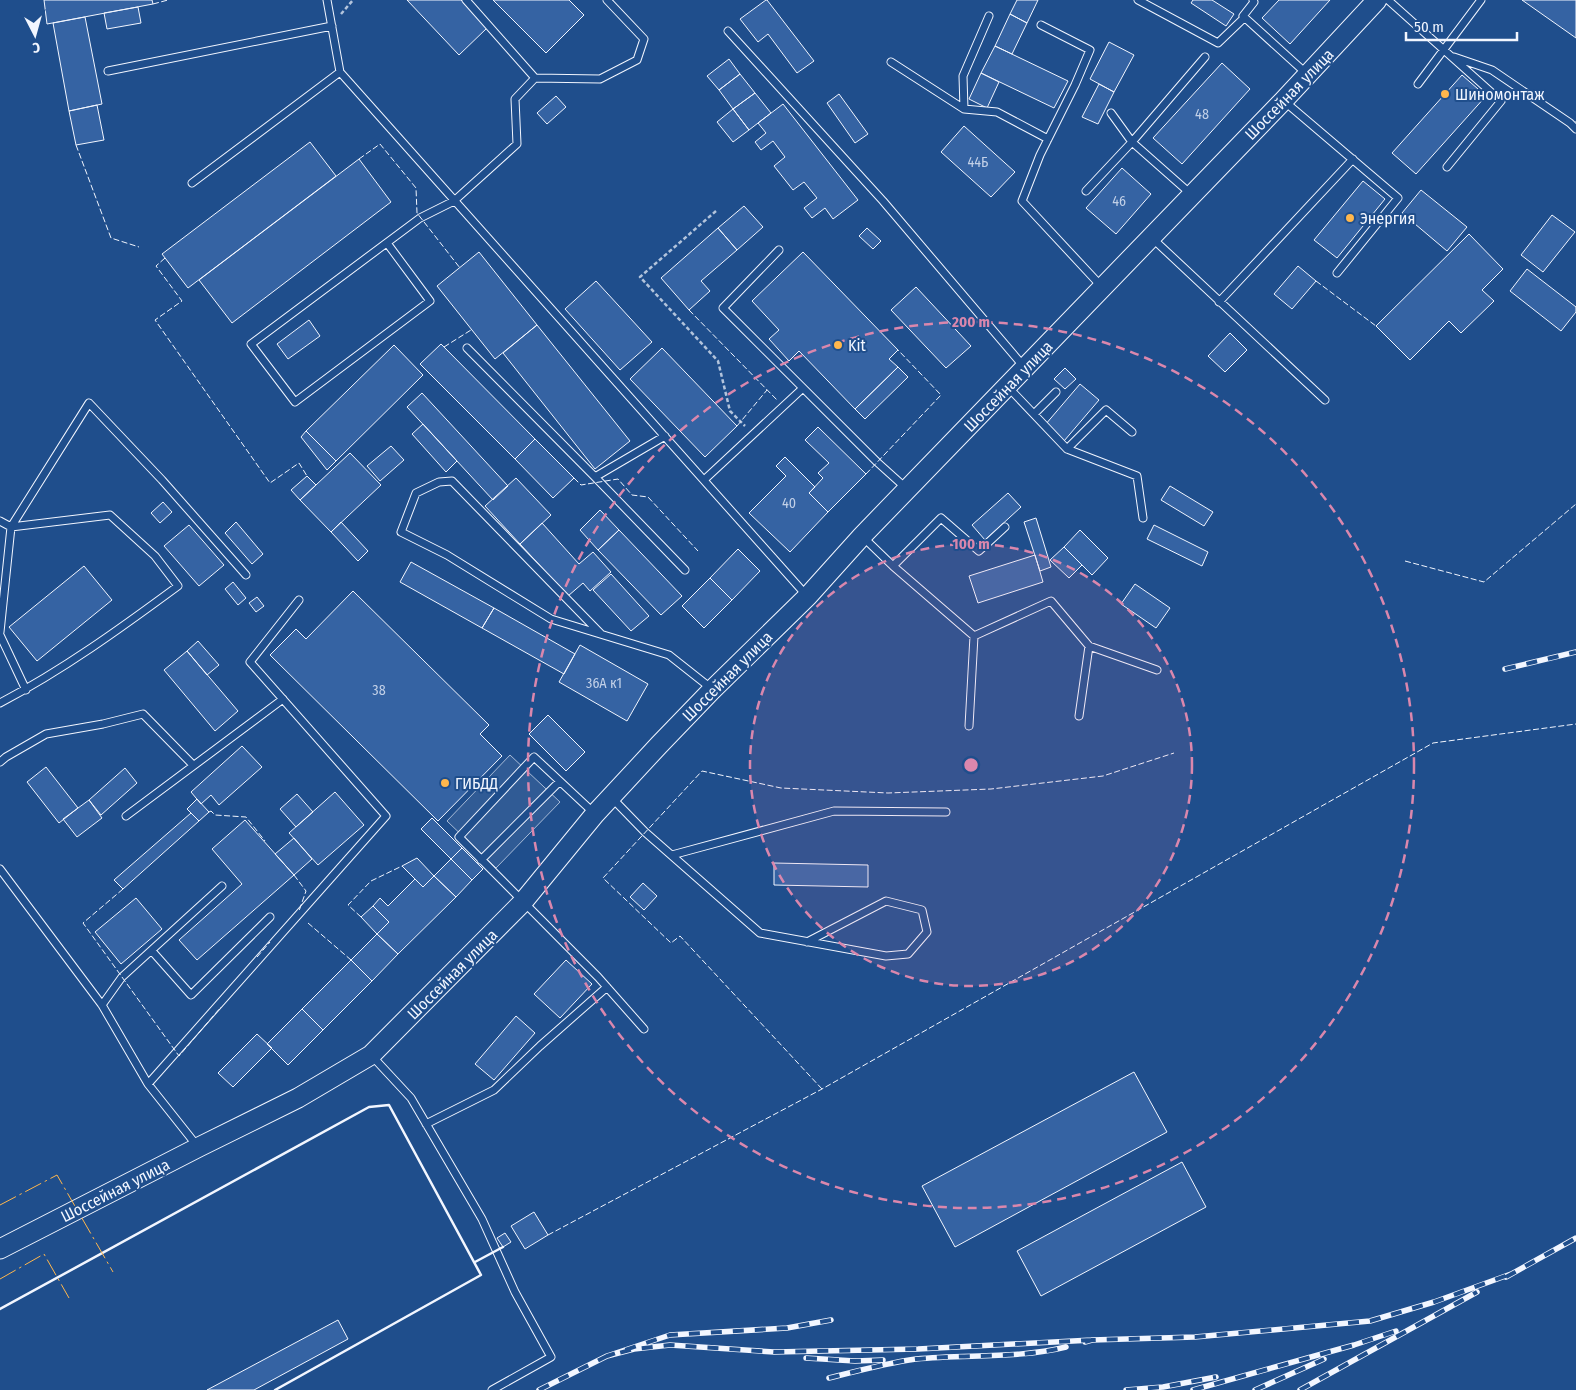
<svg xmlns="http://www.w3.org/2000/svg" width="1576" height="1390" font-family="'Fira Sans Condensed',sans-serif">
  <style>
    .parking { fill: #305b95; stroke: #a8bbd7 }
    .building { fill: #3563a3; stroke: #f2f6ff }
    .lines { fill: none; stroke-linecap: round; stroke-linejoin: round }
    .service-casing { stroke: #f2f6ff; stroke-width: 9 }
    .secondary-casing { stroke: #f2f6ff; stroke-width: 21 }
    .path { stroke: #b3c4dc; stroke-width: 2.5; stroke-dasharray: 4 2.5; stroke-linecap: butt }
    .service { stroke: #1f4e8c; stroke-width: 7 }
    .secondary { stroke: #1f4e8c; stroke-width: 19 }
    .rail-casing { stroke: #f2f6ff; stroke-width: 5.5 }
    .rail { stroke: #1f4e8c; stroke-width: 4; stroke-dasharray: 11; stroke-linecap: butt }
    .fence { stroke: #f2f6ff; stroke-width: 1; stroke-dasharray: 6 2.5; stroke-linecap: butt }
    .wall { stroke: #f2f6ff; stroke-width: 2.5 }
    .power { stroke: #ffb74d; stroke-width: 1; stroke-dasharray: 18 4 2.5 4; stroke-linecap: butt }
    .ring { fill: none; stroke: #da87ad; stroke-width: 2.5; stroke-dasharray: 9 6 }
    .poi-dot { fill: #ffb74d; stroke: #1f4e8c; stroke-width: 2 }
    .labels { text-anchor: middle; stroke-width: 4; stroke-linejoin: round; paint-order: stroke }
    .number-label { font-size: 14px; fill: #c3d1e8 }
    .street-label { font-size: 16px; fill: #f2f6ff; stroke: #1f4e8c }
    .poi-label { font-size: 16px; fill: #f2f6ff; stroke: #1f4e8c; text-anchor: start }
    .centre { fill: #da87ad; stroke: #1f4e8c; stroke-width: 2.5 }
    .ring-label { font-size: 15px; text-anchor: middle; font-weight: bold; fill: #da87ad; stroke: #1f4e8c; stroke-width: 4; stroke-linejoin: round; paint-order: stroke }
  </style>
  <rect width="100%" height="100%" fill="#1f4e8c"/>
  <!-- parking -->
  <path class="parking" d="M510,755L560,802L496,868L447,821Z"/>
  <!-- building -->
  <path class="building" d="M44,0H152L153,4L47,24Z
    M407,0H461L487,28L459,55Z
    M493,0H569L584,15L546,53Z
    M766,0H767L814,61L797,73L768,34L758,42L740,19Z
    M1017,0H1038L1027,23L1010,14Z
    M1193,0H1212L1234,14L1226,26L1191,3Z
    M1279,0H1330L1290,44L1262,18Z
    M1522,0H1576V38Z
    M138,7L141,23L107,29L104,13Z
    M1010,14L1027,23L1012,54L995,46Z
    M85,17L102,104L69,111L53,23Z
    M1109,42L1134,55L1114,92L1090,79Z
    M995,46L1068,81L1054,108L981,73Z
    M729,59L740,74L719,90L707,76Z
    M1222,63L1250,89L1182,164L1153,138Z
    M981,73L999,82L987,108L969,99Z
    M740,74L755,93L733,109L719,90Z
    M1462,75L1486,96L1416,174L1392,153Z
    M1099,84L1114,92L1098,124L1082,117Z
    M755,93L771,113L749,130L733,109Z
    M839,94L868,134L855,143L827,103Z
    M556,96L566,107L547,124L537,113Z
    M783,104L858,200L833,219L825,208L812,218L804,208L817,198L804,182L793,190L774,166L785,157L773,141L761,150L755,142L766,133L758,123Z
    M97,105L104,140L76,145L69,111Z
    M733,109L749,130L733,142L717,122Z
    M964,126L1015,172L991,197L941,152Z
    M310,142L336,176L188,288L162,254Z
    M359,159L391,202L232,323L199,280Z
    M1122,168L1151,194L1116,234L1086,208Z
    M1363,181L1385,199L1337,258L1314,240Z
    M1421,190L1467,227L1447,251L1402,213Z
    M744,206L763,227L737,250L718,228Z
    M1552,215L1575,232L1543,272L1521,255Z
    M718,228L737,250L701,281L710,291L689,310L661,278Z
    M867,228L881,241L873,249L859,236Z
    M1469,234L1503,269L1482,290L1494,301L1461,333L1449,321L1410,360L1376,326Z
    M479,252L537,325L495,359L437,286Z
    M803,252L898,350L889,359L898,367L855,409L799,351L789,361L769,339L779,330L752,301Z
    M1298,266L1316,281L1292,309L1274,294Z
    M1527,269L1576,307V312L1561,331L1510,291Z
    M596,281L652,342L620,370L565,309Z
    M916,287L971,346L946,368L891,310Z
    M309,320L320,336L288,359L277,344Z
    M537,325L630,441L595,469L503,353Z
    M1230,333L1247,350L1225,372L1208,356Z
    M441,344L535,439L515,459L420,364Z
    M394,345L423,375L336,461L306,431Z
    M662,348L737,426L705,457L630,379Z
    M898,367L908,377L865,419L855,409Z
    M1065,368L1076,379L1065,389L1054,379Z
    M1080,384L1099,400L1064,441L1045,425Z
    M422,393L508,486L493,500L407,407Z
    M423,424L457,461L446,472L412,434Z
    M818,427L866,474L828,512L809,493L823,478L818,473L829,463L805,440Z
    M306,431L336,461L327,470L301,437Z
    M535,439L574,478L553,498L515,459Z
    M391,446L404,460L380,481L367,466Z
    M350,453L381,485L331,532L300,500Z
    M785,457L815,487L809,493L828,512L790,552L749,513L786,476L776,466Z
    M307,476L316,485L300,500L291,490Z
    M516,478L551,515L520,544L485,506Z
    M1170,486L1213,512L1204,526L1161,500Z
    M1008,493L1021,507L985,540L972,525Z
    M163,502L172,512L160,523L151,513Z
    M600,510L619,530L598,550L580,530Z
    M1036,518L1051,567L1040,571L1024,522Z
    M236,522L263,554L252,564L225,533Z
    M341,522L368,551L358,561L331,532Z
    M542,523L579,564L593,552L611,572L590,591L583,583L568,596L520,544Z
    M189,525L224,565L199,586L164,546Z
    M1154,525L1208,552L1202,566L1147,539Z
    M619,530L682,596L661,615L598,550Z
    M1080,530L1108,558L1092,575L1064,547Z
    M1064,547L1082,565L1069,578L1050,560Z
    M738,549L760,571L732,600L710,578Z
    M1035,555L1043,582L978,603L969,576Z
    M411,562L494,608L482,628L400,582Z
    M84,566L112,600L37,661L9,627Z
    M611,574L649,616L631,631L593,590Z
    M710,578L732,600L704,628L682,606Z
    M233,582L246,598L238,605L225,589Z
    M1135,584L1170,608L1156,628L1121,604Z
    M353,591L489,725L480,734L502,756L438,821L270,655L296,629L306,639Z
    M257,597L264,606L256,612L249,603Z
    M494,608L575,654L564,674L482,628Z
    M198,641L219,665L207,675L187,651Z
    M580,645L648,684L627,721L559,682Z
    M187,651L238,711L215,731L164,670Z
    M548,715L585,752L566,771L529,734Z
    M242,746L262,767L219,805L211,795L201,804L191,792Z
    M46,767L78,808L59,823L27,782Z
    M125,768L137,783L101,815L89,800Z
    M335,792L364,825L318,865L289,833Z
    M297,794L313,812L296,827L280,809Z
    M197,799L209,812L199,821L187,809Z
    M89,800L102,818L77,837L63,819Z
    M191,813L199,821L123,889L114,880Z
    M432,818L462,848L451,859L421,829Z
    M245,820L294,875L197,960L179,940L242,884L212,849Z
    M294,838L312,859L294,875L275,854Z
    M462,848L483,869L472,880L451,859Z
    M417,858L434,876L423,887L402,866Z
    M451,859L472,880L456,897L434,876Z
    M774,863L868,865V887L774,885Z
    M434,876L456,897L398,954L377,934L389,922L373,906L380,898L388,906L415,879L423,887Z
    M643,883L657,896L644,910L630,897Z
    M136,898L162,929L121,964L95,932Z
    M373,906L389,922L377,934L361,917Z
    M377,934L398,954L372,981L351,960Z
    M351,960L372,981L323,1030L302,1009Z
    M566,960L592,984L560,1018L534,994Z
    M302,1009L323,1030L288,1065L267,1044Z
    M516,1016L535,1033L494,1080L475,1064Z
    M257,1034L272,1048L233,1087L218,1073Z
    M1134,1072L1167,1132L955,1247L922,1186Z
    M1182,1162L1206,1207L1041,1296L1017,1251Z
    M534,1212L548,1235L525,1249L511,1226Z
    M505,1233L511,1242L503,1247L497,1238Z
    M338,1320L348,1339L254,1390H207Z"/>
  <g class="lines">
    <!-- service casing -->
    <g class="service-casing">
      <path id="service" d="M327,0L340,72L807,596
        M1138,0L1218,43L1244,18
        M1253,0L1254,2L1243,16L1308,75
        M1388,0L1501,101L1447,167
        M1041,25L1090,50L1075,85L1040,155L1022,201L1102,287
        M728,31L883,201L1025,368
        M1454,57L1492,70L1570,123L1576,129
        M891,62L964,109L997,112L1048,139
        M108,71L332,26
        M535,78L600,79L637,60L644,39L607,0
        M1418,84L1481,0
        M1284,101L1398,198L1337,273
        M964,109L963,76L989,16
        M192,183L340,72
        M1086,191L1132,142L1111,113
        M1192,195L1132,142L1205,57
        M1151,237L1325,400
        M387,243L430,301L295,402L251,344L420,218L454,201L517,144L515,99L535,78L466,0
        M779,250L723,308L877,462L907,489
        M1219,302L1353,159
        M467,348L595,477L665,436
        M1008,387L1067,449L1137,476L1143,518
        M1034,414L1056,392
        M1067,449L1106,410L1132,432
        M595,477L685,570
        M704,480L803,388
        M0,521L11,527L110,515L155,556L178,586C121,628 63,670 0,703
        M862,536L893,566L974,636L1051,601L1089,646L1079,716
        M893,566L941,518L979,551L1005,527
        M0,632L11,527L89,403L162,480L246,575
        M601,634L452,481L439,482L416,493L401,532L447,555L551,619L669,655L712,689
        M0,635L26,690
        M1089,646L1157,670
        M969,726L974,636
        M0,762L6,757L46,734L103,724L143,714L193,765
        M612,798L645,832L760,933L886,956L908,954L927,932L922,910L886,901L807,942
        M595,814L534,757L459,837L598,977L644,1029
        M126,816L283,699
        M672,855L834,811L946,812
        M481,860L559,782
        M0,869L102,1005L148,1084L198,1147
        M152,951L191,995L270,917
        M102,1005L122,977L222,886
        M372,1056L411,1098L482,1219L515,1292L551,1357L492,1390
        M148,1084L386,816L250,662L299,600
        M426,1124L494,1090L540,1046L607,987"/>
    </g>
    <!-- secondary casing -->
    <g class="secondary-casing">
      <path id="secondary" d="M0,1249L199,1147L298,1098L371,1055L522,903L595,814L659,745L712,690L808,596L862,536L1283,101L1377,0"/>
    </g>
    <!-- path -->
    <path class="path" d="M341,14L353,0
      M716,211L640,277L718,361L730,411L745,426"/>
    <!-- service -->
    <use href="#service" class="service"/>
    <!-- secondary -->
    <use href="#secondary" class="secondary"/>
    <!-- rail casing -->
    <g class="rail-casing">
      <path id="rail" d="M1505,669L1576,652
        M1506,1277L1576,1238
        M831,1320L787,1328L670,1335L607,1356L634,1349L670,1345L774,1352L918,1349L1092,1340
        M1085,1342L1092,1340L1195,1337L1370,1321L1434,1302L1511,1274
        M806,1358L855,1361L883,1360
        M829,1378C857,1371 887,1363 916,1359C966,1354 1017,1359 1066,1347
        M539,1390L607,1356
        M1126,1390L1163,1387L1216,1377
        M1193,1390L1354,1345L1396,1331
        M1255,1390L1324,1359
        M1300,1390L1477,1292"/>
    </g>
    <!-- rail -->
    <use href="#rail" class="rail"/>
    <!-- fence -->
    <path class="fence" d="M153,4L168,0
      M1576,121V122
      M76,145L111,238L139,247
      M359,159L380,144L416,188L417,213L460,268
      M165,258L156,266L182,301L155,320L270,483L299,463L307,476
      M1316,281L1376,326
      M689,310L778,401
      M444,347L471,330
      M737,426L767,390
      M866,474L941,395L898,350
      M574,478L581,485L618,479L632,495L648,497L698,551
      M1405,561L1484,582L1576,504
      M209,812L211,811L215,815L246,817L265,841
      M294,875L306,891L299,911
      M123,889L83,923L179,1056L221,1007
      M361,917L348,905L371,881L402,866
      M308,923L351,960
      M257,957L270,942
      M822,1089L680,936L671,943L603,878L702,771L781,788L888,793L991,789L1103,776L1174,753
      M548,1235L822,1089L1433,743L1576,724"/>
    <!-- wall -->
    <path class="wall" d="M475,1262L503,1247
      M0,1309L369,1107L389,1105L481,1275L275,1390"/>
    <!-- power -->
    <path class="power" d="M0,1205L57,1175L113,1272
      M0,1279L44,1254L69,1298"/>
  </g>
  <!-- distance rings -->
  <circle cx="971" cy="765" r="221" fill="#da87ad" fill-opacity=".12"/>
  <g class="ring">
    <circle cx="971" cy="765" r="221"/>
    <circle cx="971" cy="765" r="443"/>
  </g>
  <!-- markers -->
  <g class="poi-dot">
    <circle cx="1445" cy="94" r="5"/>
    <circle cx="1350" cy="218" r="5"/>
    <circle cx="838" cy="345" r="5"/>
    <circle cx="445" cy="783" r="5"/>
  </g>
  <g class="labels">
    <!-- number labels -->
    <g class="number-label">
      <text x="1202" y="119">48</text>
      <text x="978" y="167">44Б</text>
      <text x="1119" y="206">46</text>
      <text x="789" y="508">40</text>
      <text x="604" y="688">36А к1</text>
      <text x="379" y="695">38</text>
    </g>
    <!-- street labels -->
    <g class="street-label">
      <text transform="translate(1289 94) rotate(-46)" y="6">Шоссейная улица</text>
      <text transform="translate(1008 386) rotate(-46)" y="6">Шоссейная улица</text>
      <text transform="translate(727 676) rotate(-45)" y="6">Шоссейная улица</text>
      <text transform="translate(452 974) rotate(-45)" y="6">Шоссейная улица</text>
      <text transform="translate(115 1190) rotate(-27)" y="6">Шоссейная улица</text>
    </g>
    <!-- poi labels -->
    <g class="poi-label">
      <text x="1455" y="100">Шиномонтаж</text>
      <text x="1360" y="224">Энергия</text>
      <text x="848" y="351">Kit</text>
      <text x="455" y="789">ГИБДД</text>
    </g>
  </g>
  <circle cx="971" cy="765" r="8" class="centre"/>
  <g class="ring-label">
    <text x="971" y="327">200 m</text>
    <text x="971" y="549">100 m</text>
  </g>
  <!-- north arrow -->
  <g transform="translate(35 35) rotate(174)" stroke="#1f4e8c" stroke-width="4" paint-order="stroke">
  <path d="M0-4L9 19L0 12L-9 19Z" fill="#f2f6ff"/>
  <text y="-8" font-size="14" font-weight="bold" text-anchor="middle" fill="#f2f6ff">С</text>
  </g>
  <!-- scale -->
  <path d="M1406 32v8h111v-8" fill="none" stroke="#f2f6ff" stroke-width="2.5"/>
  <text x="1414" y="32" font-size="15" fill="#f2f6ff" stroke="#1f4e8c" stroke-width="4" paint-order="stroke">50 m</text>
</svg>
